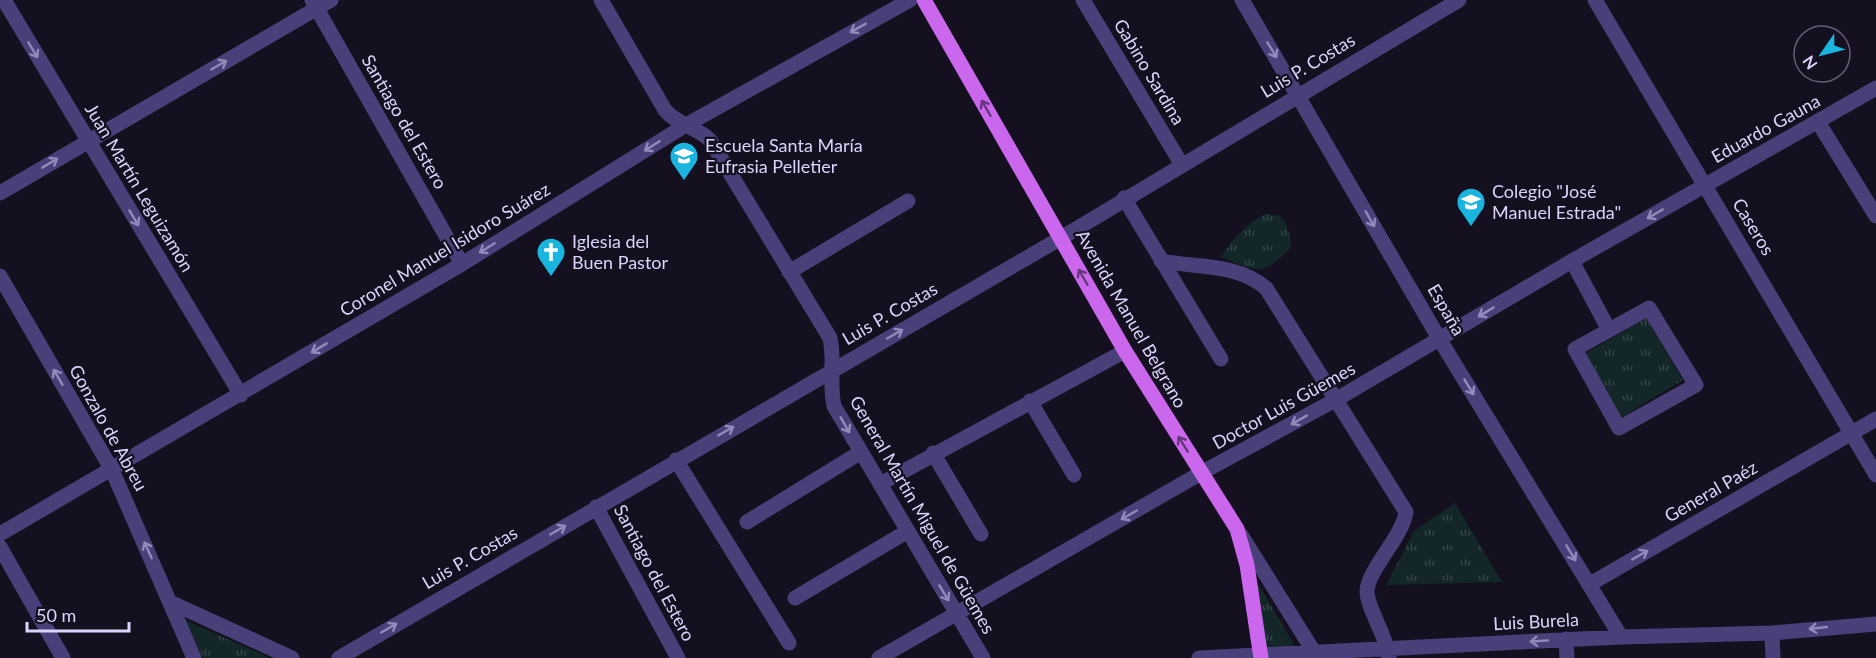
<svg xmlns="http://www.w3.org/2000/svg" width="1876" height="658" font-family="Lato,sans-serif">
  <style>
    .park { fill: url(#park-tufts) }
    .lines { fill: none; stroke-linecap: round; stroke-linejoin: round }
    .minor { stroke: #494079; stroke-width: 15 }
    .major { stroke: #ca67ed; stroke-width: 15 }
    .oneway { stroke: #928aba }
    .oneway2 { stroke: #66377c }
    .labels { text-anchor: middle; stroke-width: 4.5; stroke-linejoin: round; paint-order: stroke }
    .street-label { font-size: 18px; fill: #dcd3fa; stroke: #141020 }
    .poi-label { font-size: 18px; fill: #dcd3fa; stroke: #141020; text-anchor: start }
  </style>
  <defs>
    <pattern id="park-tufts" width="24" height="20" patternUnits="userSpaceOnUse" patternTransform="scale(1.5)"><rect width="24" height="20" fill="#132729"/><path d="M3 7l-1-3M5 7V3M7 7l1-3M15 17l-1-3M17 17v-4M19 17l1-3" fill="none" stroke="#354549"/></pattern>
  </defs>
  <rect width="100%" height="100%" fill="#141020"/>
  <!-- park -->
  <path class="park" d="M1266,214L1280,216L1287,226L1292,246C1261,278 1260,272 1221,257C1234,238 1245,224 1266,214Z
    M1646,318L1683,380L1622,417L1585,354Z
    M1455,503L1502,582L1386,585L1414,531Z
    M1256,580L1296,648L1263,650Z
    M185,620L270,658H203Z"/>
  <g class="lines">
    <!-- minor -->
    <path class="minor" d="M4,0L241,395
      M312,0L462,264
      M601,0L665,110C677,125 697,127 710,140L830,338C835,361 829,383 834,406L983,658
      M1083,0L1182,165
      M1242,0L1440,340L1621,637
      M1595,0L1876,475
      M1818,122L1876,216
      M0,193L331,0
      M1124,198L1221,359
      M1161,261C1198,268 1236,263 1266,288L1406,512C1402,538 1368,569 1367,591C1367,608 1387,637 1389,657
      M1572,261L1609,330
      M789,272L908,201
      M0,276L112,470L194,658
      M1649,308L1696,385L1619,428L1575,349Z
      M1030,401L1074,475
      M933,453L981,534
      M676,460L789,643
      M880,484L1125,351
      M596,507L678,658
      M747,522L861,452
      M0,534L462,264L686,125L910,0
      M1241,535L1314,652
      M0,547L63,658
      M1590,584L1876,419
      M795,598L908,531
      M172,603L292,658
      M1772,633L1773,658
      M1566,639L1567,658
      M339,658L1061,238L1459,0
      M879,658L1201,473L1337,399L1572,261L1876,88
      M1199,658L1621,637L1772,633L1876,624"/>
    <!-- major -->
    <path class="major" d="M924,0L1125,351L1237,529L1247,565L1261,658"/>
  </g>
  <!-- one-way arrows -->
  <defs><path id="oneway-shaft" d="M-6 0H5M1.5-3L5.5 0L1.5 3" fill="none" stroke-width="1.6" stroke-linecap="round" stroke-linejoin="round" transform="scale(1.5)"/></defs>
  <g class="oneway">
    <use href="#oneway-shaft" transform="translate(858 28) rotate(151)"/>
    <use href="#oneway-shaft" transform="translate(33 50) rotate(59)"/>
    <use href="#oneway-shaft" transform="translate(1272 50) rotate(59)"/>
    <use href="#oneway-shaft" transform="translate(219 65) rotate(-30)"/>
    <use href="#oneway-shaft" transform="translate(652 146) rotate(148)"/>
    <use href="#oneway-shaft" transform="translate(50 163) rotate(-31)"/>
    <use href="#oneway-shaft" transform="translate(1655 214) rotate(150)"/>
    <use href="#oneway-shaft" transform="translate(134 218) rotate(59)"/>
    <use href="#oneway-shaft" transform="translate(1370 219) rotate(60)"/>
    <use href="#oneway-shaft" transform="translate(487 248) rotate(148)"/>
    <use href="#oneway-shaft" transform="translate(1486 312) rotate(149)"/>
    <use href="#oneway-shaft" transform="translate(895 334) rotate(-30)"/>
    <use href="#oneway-shaft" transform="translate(319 348) rotate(149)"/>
    <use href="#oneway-shaft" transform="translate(58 377) rotate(-120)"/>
    <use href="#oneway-shaft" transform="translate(1469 387) rotate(59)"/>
    <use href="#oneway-shaft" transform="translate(1299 420) rotate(151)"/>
    <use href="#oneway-shaft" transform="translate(845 425) rotate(60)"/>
    <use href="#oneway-shaft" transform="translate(726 431) rotate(-30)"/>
    <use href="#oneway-shaft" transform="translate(1129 515) rotate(150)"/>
    <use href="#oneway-shaft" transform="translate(558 530) rotate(-30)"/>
    <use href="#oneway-shaft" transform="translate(148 550) rotate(-114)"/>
    <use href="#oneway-shaft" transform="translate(1571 553) rotate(59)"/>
    <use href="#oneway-shaft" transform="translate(1640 555) rotate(-30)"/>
    <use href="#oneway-shaft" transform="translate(944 593) rotate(59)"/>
    <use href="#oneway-shaft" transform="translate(389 628) rotate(-30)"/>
    <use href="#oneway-shaft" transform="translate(1818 628) rotate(174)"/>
    <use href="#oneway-shaft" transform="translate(1539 641) rotate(176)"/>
  </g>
  <g class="oneway2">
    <use href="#oneway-shaft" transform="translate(986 108) rotate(-120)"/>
    <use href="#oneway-shaft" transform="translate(1083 277) rotate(-120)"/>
    <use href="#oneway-shaft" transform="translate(1183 444) rotate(-122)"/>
  </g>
  <!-- icons -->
  <defs>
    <g id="school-pin" transform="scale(1.5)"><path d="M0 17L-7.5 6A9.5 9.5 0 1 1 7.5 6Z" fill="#1ab5df" stroke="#141020"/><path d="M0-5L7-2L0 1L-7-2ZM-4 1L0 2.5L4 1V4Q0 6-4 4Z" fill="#fff"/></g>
    <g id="church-pin" transform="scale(1.5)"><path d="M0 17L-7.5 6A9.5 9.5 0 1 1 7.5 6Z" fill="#1ab5df" stroke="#141020"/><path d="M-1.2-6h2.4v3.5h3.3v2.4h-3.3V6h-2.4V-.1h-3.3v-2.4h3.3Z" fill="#fff"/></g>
  </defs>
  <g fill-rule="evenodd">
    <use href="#school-pin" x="684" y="156"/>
    <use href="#school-pin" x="1471" y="202"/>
    <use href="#church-pin" x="551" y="252"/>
  </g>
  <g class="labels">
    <!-- street labels -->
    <g class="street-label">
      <text transform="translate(1308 66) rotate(-31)" y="6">Luis P. Costas</text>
      <text transform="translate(1149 72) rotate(59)" y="6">Gabino Sardina</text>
      <text transform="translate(404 122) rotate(60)" y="6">Santiago del Estero</text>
      <text transform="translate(1766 129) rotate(-29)" y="6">Eduardo Gauna</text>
      <text transform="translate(139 188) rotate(59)" y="6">Juan Martín Leguizamón</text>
      <text transform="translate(1753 227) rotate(59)" y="6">Caseros</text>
      <text transform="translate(445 250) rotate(-31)" y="6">Coronel Manuel Isidoro Suárez</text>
      <text transform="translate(1446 310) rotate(60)" y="6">España</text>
      <text transform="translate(890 314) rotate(-30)" y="6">Luis P. Costas</text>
      <text transform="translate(1131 319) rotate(60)" y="6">Avenida Manuel Belgrano</text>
      <text transform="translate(1284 406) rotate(-29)" y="6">Doctor Luis Güemes</text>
      <text transform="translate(108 428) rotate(61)" y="6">Gonzalo de Abreu</text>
      <text transform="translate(1711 492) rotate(-30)" y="6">General Paéz</text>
      <text transform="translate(922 515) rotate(60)" y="6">General Martín Miguel de Güemes</text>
      <text transform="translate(470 558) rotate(-30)" y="6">Luis P. Costas</text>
      <text transform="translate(654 573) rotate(62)" y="6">Santiago del Estero</text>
      <text transform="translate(1536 622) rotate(-3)" y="6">Luis Burela</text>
    </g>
    <!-- poi labels -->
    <g class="poi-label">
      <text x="705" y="152">Escuela Santa María<tspan x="705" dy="21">Eufrasia Pelletier</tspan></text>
      <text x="1492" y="198">Colegio "José<tspan x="1492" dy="21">Manuel Estrada"</tspan></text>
      <text x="572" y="248">Iglesia del<tspan x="572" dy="21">Buen Pastor</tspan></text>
    </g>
  </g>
  <!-- north arrow -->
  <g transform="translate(1822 54) rotate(235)"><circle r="28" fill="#141020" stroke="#645e77" stroke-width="1.5"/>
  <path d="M0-4.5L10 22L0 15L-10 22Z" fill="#1ab5df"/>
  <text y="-9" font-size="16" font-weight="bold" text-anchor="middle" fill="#dcd3fa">N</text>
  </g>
  <!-- scale -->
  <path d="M27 622v9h102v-9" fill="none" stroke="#dcd3fa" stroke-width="3"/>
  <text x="36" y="622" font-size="18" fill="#dcd3fa" stroke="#141020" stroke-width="4.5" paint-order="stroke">50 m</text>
</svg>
